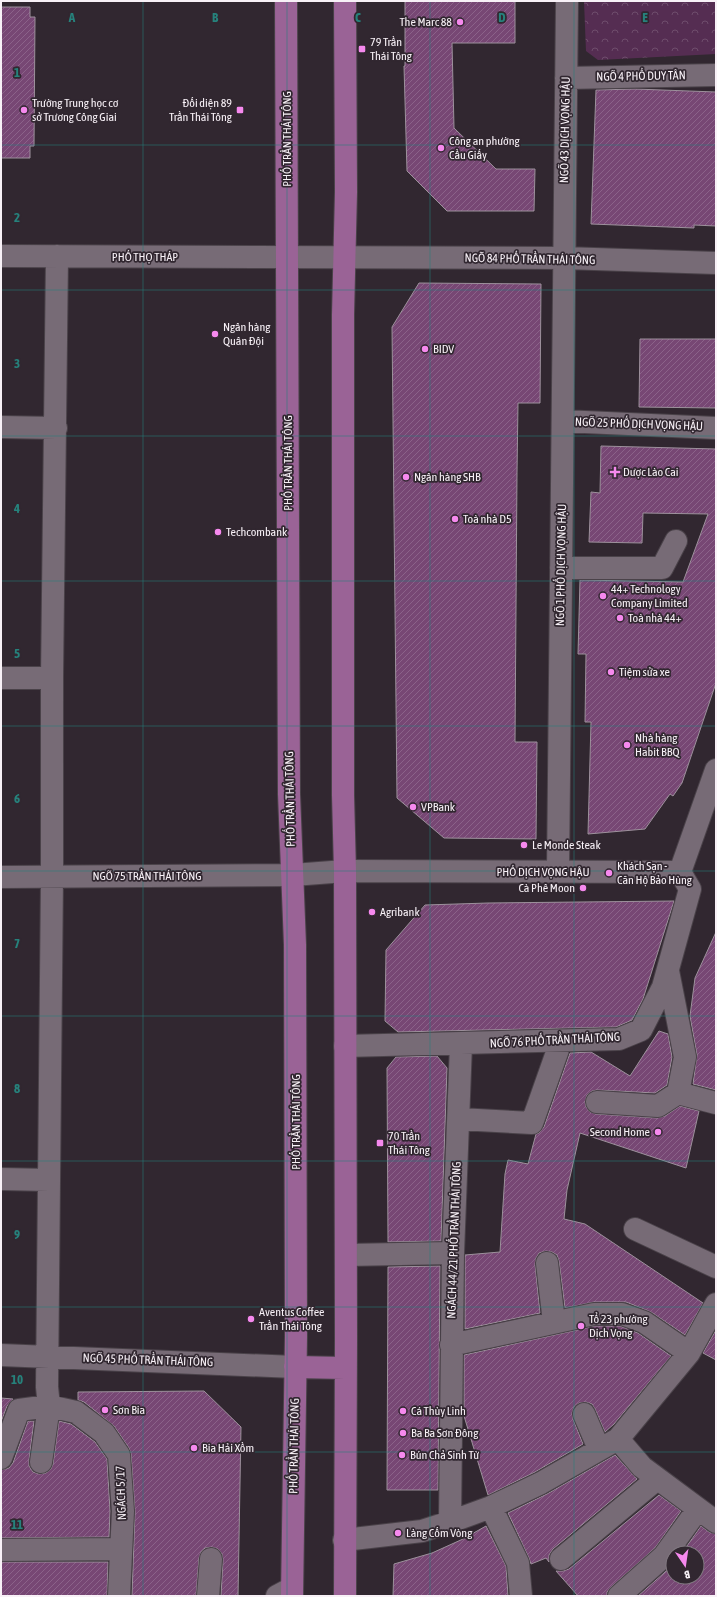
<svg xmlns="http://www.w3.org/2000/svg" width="717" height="1597" font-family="'Asap Condensed',sans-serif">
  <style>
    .forest { fill: url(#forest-crowns) }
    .building { fill: url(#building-hatch); stroke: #9d919c }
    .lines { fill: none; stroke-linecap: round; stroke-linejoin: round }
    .minor-casing { stroke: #4a4249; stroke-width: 24 }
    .major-casing { stroke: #4a4249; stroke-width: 24 }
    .minor { stroke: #776b76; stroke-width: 22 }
    .major { stroke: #9a6396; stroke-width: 22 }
    .grid { fill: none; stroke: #26827c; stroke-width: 1; stroke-opacity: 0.55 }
    .poi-dot { fill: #f689ee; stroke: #312730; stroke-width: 1.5 }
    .labels { text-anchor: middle; stroke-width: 3.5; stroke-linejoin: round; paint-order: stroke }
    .poi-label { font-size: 12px; fill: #f8f1f7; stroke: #312730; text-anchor: start }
    .street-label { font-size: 12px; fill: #f8f1f7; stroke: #312730 }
    .grid-label { font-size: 13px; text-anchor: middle; font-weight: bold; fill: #26827c; stroke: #312730; stroke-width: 3.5; stroke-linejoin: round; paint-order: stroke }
  </style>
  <defs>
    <pattern id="forest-crowns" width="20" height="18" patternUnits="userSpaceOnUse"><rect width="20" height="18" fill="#552d52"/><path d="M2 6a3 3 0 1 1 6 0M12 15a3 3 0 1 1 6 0" fill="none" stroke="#6e4c6c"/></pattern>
    <pattern id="building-hatch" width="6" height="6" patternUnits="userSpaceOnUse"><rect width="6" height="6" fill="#774774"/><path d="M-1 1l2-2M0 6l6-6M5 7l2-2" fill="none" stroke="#8b6289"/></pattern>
  </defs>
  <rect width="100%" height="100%" fill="#312730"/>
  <!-- forest -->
  <path class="forest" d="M584,1H716V54L598,60L586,51Z"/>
  <!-- building -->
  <path class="building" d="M405,1H515V43H452L454,128L496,169H535L534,211H447L407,171L404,66H405Z
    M1,7H30V17H35L34,146H30V158H1Z
    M635,89L716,92V226L694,225V228L591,224L596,90Z
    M419,283L541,284L540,403H518L517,473L515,742H537L536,839L444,838L397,798L392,327Z
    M640,339H716V408L639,407Z
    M601,446L716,449V683L682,783L673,796L670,794L645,829L588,834L591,722H585L586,654H578L580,580L683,582L708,514L643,513L642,543L589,542L591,492L600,493Z
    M674,901L643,999L632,1020L616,1027L398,1032L385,1021L386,950L425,905L488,903Z
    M716,932V1090L693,1084L697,1055L690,1016L695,978Z
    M659,1031L668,1034L672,1057L667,1085L655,1093L597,1090L592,1091L587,1095L585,1102L586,1107L590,1112L596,1114L657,1118L665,1116L680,1106L699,1111L686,1168L580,1133L567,1190L564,1219L585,1224L703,1303L685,1335L651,1312L626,1302H594L565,1308L559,1261L557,1255L552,1252L546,1251L539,1253L536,1258L535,1264L540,1313L465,1329V1255L500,1252L505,1174L508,1160L528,1164L536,1134L539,1133L544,1127L570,1053L591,1052L630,1076Z
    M437,1056L447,1068L441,1241L388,1242L387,1068L396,1057Z
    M440,1266L438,1490H387L388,1267Z
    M595,1326H620L638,1333L671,1356L614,1424L605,1432L595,1409L592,1404L586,1402L579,1403L574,1407L572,1413L573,1419L583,1444L535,1472L488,1495L464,1416V1355Z
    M716,1330V1360L703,1353Z
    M204,1391L241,1427L238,1596H221L223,1560L222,1554L218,1549L212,1547L205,1548L201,1552L199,1558L196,1596H132L135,1512L131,1454L129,1448L114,1426L84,1402L78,1400V1392Z
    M1,1398L13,1399L7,1406L1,1422Z
    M28,1421H34L29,1460V1466L33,1472L39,1474L46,1473L51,1469L53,1464L59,1421L71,1424L95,1442L107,1459L110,1511L109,1537L1,1538V1470L9,1468L13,1463Z
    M615,1455L637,1479L553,1549L549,1555V1562L546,1558L531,1564L529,1558L508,1513L547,1494Z
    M659,1495L681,1511L655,1548L611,1587L607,1592V1596H578L556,1571H563L569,1569Z
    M486,1526L506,1566L508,1596H393L394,1564L432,1553L463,1539Z
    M701,1526L709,1532L716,1534V1596H638L673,1565V1577H697V1553H682Z
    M1,1562H108L107,1596H1Z"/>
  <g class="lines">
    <!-- minor casing -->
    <g class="minor-casing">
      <path id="minor" d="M566,78L716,75
        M1,256L564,258L716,263
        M563,421L716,428
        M1,427L56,428
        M561,568H662L676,541
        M1,678H52
        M558,872L567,1
        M1,877L293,875L345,871L680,872L716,770
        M668,971L685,1057L678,1093
        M345,1046L619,1039L641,1030L663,987L690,889L680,872
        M597,1102L658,1106L678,1093L716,1103
        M459,1119L532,1123L561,1041
        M1,1179L49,1180
        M635,1229L716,1267
        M346,1255L453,1253
        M547,1263L554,1322
        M451,1345L594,1314H622L644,1322L689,1353
        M1,1355L295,1367
        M584,1414L599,1449
        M618,1439L642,1467L716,1522
        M1,1458L19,1410L49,1406L76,1412L104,1433L119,1455L123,1511L119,1596
        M41,1462L49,1406L47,1387L52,876V678L57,256
        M491,1507L518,1563L521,1596
        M450,1522L453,1253L461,1044
        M344,1540L422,1531L450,1522L491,1507L541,1483L618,1439L689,1353L716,1304
        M1,1550L121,1549
        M561,1559L657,1479
        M208,1596L211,1559
        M277,1596L292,1588
        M619,1596L664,1556L698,1509"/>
    </g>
    <!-- major casing -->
    <g class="major-casing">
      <path id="major" d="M286,1L289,794L295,945L296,1336L292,1596
        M295,1367L345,1368
        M345,1596L346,1339L345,871L343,795V315L346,192L345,1"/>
    </g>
    <!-- minor -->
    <use href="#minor" class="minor"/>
    <!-- major -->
    <use href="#major" class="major"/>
  </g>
  <!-- grid -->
  <path class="grid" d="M143,1V1596M287,1V1596M430,1V1596M574,1V1596M1,145H716M1,290H716M1,436H716M1,581H716M1,726H716M1,871H716M1,1016H716M1,1161H716M1,1307H716M1,1452H716"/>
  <!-- markers -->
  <g class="poi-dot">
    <circle cx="460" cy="22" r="4"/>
    <rect x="358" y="45" width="8" height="8" rx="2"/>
    <circle cx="24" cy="110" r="4"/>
    <rect x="236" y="106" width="8" height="8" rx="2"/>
    <circle cx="441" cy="148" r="4"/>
    <circle cx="215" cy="334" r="4"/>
    <circle cx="425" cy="349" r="4"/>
    <path d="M613 466h4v4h4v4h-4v4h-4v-4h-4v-4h4z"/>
    <circle cx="406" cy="477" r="4"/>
    <circle cx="455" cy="519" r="4"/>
    <circle cx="218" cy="532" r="4"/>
    <circle cx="603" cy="596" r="4"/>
    <circle cx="620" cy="618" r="4"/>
    <circle cx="611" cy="672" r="4"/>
    <circle cx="627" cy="745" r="4"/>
    <circle cx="413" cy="807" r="4"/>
    <circle cx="524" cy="845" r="4"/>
    <circle cx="609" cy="873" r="4"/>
    <circle cx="583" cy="888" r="4"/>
    <circle cx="372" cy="912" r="4"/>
    <circle cx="658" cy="1132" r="4"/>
    <rect x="376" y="1139" width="8" height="8" rx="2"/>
    <circle cx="251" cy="1319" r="4"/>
    <circle cx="581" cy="1326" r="4"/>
    <circle cx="105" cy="1410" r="4"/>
    <circle cx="403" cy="1411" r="4"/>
    <circle cx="403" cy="1433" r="4"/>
    <circle cx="194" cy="1448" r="4"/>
    <circle cx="402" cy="1455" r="4"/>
    <circle cx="398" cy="1533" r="4"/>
  </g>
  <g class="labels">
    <!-- poi labels -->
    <g class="poi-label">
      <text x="452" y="26" text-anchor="end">The Marc 88</text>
      <text x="370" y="46">79 Trần<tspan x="370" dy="14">Thái Tông</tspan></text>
      <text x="32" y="107">Trường Trung học cơ<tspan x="32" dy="14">sở Trương Công Giai</tspan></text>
      <text x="232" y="107" text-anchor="end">Đối diện 89<tspan x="232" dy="14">Trần Thái Tông</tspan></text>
      <text x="449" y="145">Công an phường<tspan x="449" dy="14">Cầu Giấy</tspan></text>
      <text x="223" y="331">Ngân hàng<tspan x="223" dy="14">Quân Đội</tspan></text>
      <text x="433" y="353">BIDV</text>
      <text x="623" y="476">Dược Lào Cai</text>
      <text x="414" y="481">Ngân hàng SHB</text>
      <text x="463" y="523">Toà nhà D5</text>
      <text x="226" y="536">Techcombank</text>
      <text x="611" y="593">44+ Technology<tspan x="611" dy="14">Company Limited</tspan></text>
      <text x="628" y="622">Toà nhà 44+</text>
      <text x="619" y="676">Tiệm sửa xe</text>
      <text x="635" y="742">Nhà hàng<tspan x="635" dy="14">Habit BBQ</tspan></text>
      <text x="421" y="811">VPBank</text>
      <text x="532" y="849">Le Monde Steak</text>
      <text x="617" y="870">Khách Sạn -<tspan x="617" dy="14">Căn Hộ Bảo Hùng</tspan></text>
      <text x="575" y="892" text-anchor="end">Cà Phê Moon</text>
      <text x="380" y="916">Agribank</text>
      <text x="650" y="1136" text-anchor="end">Second Home</text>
      <text x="388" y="1140">70 Trần<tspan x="388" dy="14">Thái Tông</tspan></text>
      <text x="259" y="1316">Aventus Coffee<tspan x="259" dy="14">Trần Thái Tông</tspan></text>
      <text x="589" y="1323">Tổ 23 phường<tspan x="589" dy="14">Dịch Vọng</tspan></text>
      <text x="113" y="1414">Sơn Bia</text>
      <text x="411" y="1415">Cá Thùy Linh</text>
      <text x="411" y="1437">Ba Ba Sơn Đông</text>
      <text x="202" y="1452">Bia Hải Xồm</text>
      <text x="410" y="1459">Bún Chả Sinh Từ</text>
      <text x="406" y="1537">Làng Cốm Vòng</text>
    </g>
    <!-- street labels -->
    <g class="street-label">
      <text transform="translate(641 76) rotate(-1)" y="4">NGÕ 4 PHỐ DUY TÂN</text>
      <text transform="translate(565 130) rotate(-89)" y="4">NGÕ 43 DỊCH VỌNG HẬU</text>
      <text transform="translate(287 139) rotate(-90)" y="4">PHỐ TRẦN THÁI TÔNG</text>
      <text x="145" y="261">PHỐ THỌ THÁP</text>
      <text transform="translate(530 259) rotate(1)" y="4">NGÕ 84 PHỐ TRẦN THÁI TÔNG</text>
      <text transform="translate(639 424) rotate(2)" y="4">NGÕ 25 PHỐ DỊCH VỌNG HẬU</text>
      <text transform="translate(288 463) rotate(-90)" y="4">PHỐ TRẦN THÁI TÔNG</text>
      <text transform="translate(561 565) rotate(-89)" y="4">NGÕ 1 PHỐ DỊCH VỌNG HẬU</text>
      <text transform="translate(290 799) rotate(-91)" y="4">PHỐ TRẦN THÁI TÔNG</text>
      <text x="543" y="876">PHỐ DỊCH VỌNG HẬU</text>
      <text x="147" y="880">NGÕ 75 TRẦN THÁI TÔNG</text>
      <text transform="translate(555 1040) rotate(-3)" y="4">NGÕ 76 PHỐ TRẦN THÁI TÔNG</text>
      <text transform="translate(296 1122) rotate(-90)" y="4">PHỐ TRẦN THÁI TÔNG</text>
      <text transform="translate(454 1240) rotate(-88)" y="4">NGÁCH 44/21 PHỐ TRẦN THÁI TÔNG</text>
      <text transform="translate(148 1360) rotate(2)" y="4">NGÕ 45 PHỐ TRẦN THÁI TÔNG</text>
      <text transform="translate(294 1446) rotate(-89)" y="4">PHỐ TRẦN THÁI TÔNG</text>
      <text transform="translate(121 1493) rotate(-92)" y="4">NGÁCH 5/17</text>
    </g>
  </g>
  <g class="grid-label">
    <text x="72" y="22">A</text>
    <text x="215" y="22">B</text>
    <text x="358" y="22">C</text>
    <text x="502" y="22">D</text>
    <text x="645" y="22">E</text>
    <text x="17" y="77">1</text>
    <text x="17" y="222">2</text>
    <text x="17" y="368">3</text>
    <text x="17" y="513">4</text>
    <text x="17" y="658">5</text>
    <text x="17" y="803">6</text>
    <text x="17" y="948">7</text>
    <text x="17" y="1093">8</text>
    <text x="17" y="1239">9</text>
    <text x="17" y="1384">10</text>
    <text x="17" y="1529">11</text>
  </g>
  <!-- border -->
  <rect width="717" height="1597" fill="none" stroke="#f8f1f7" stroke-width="4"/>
  <!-- north arrow -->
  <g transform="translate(685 1565) rotate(167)"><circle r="19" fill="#312730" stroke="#817880"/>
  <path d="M0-3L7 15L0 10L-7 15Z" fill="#f689ee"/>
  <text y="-6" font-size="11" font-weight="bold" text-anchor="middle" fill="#f8f1f7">B</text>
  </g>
</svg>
